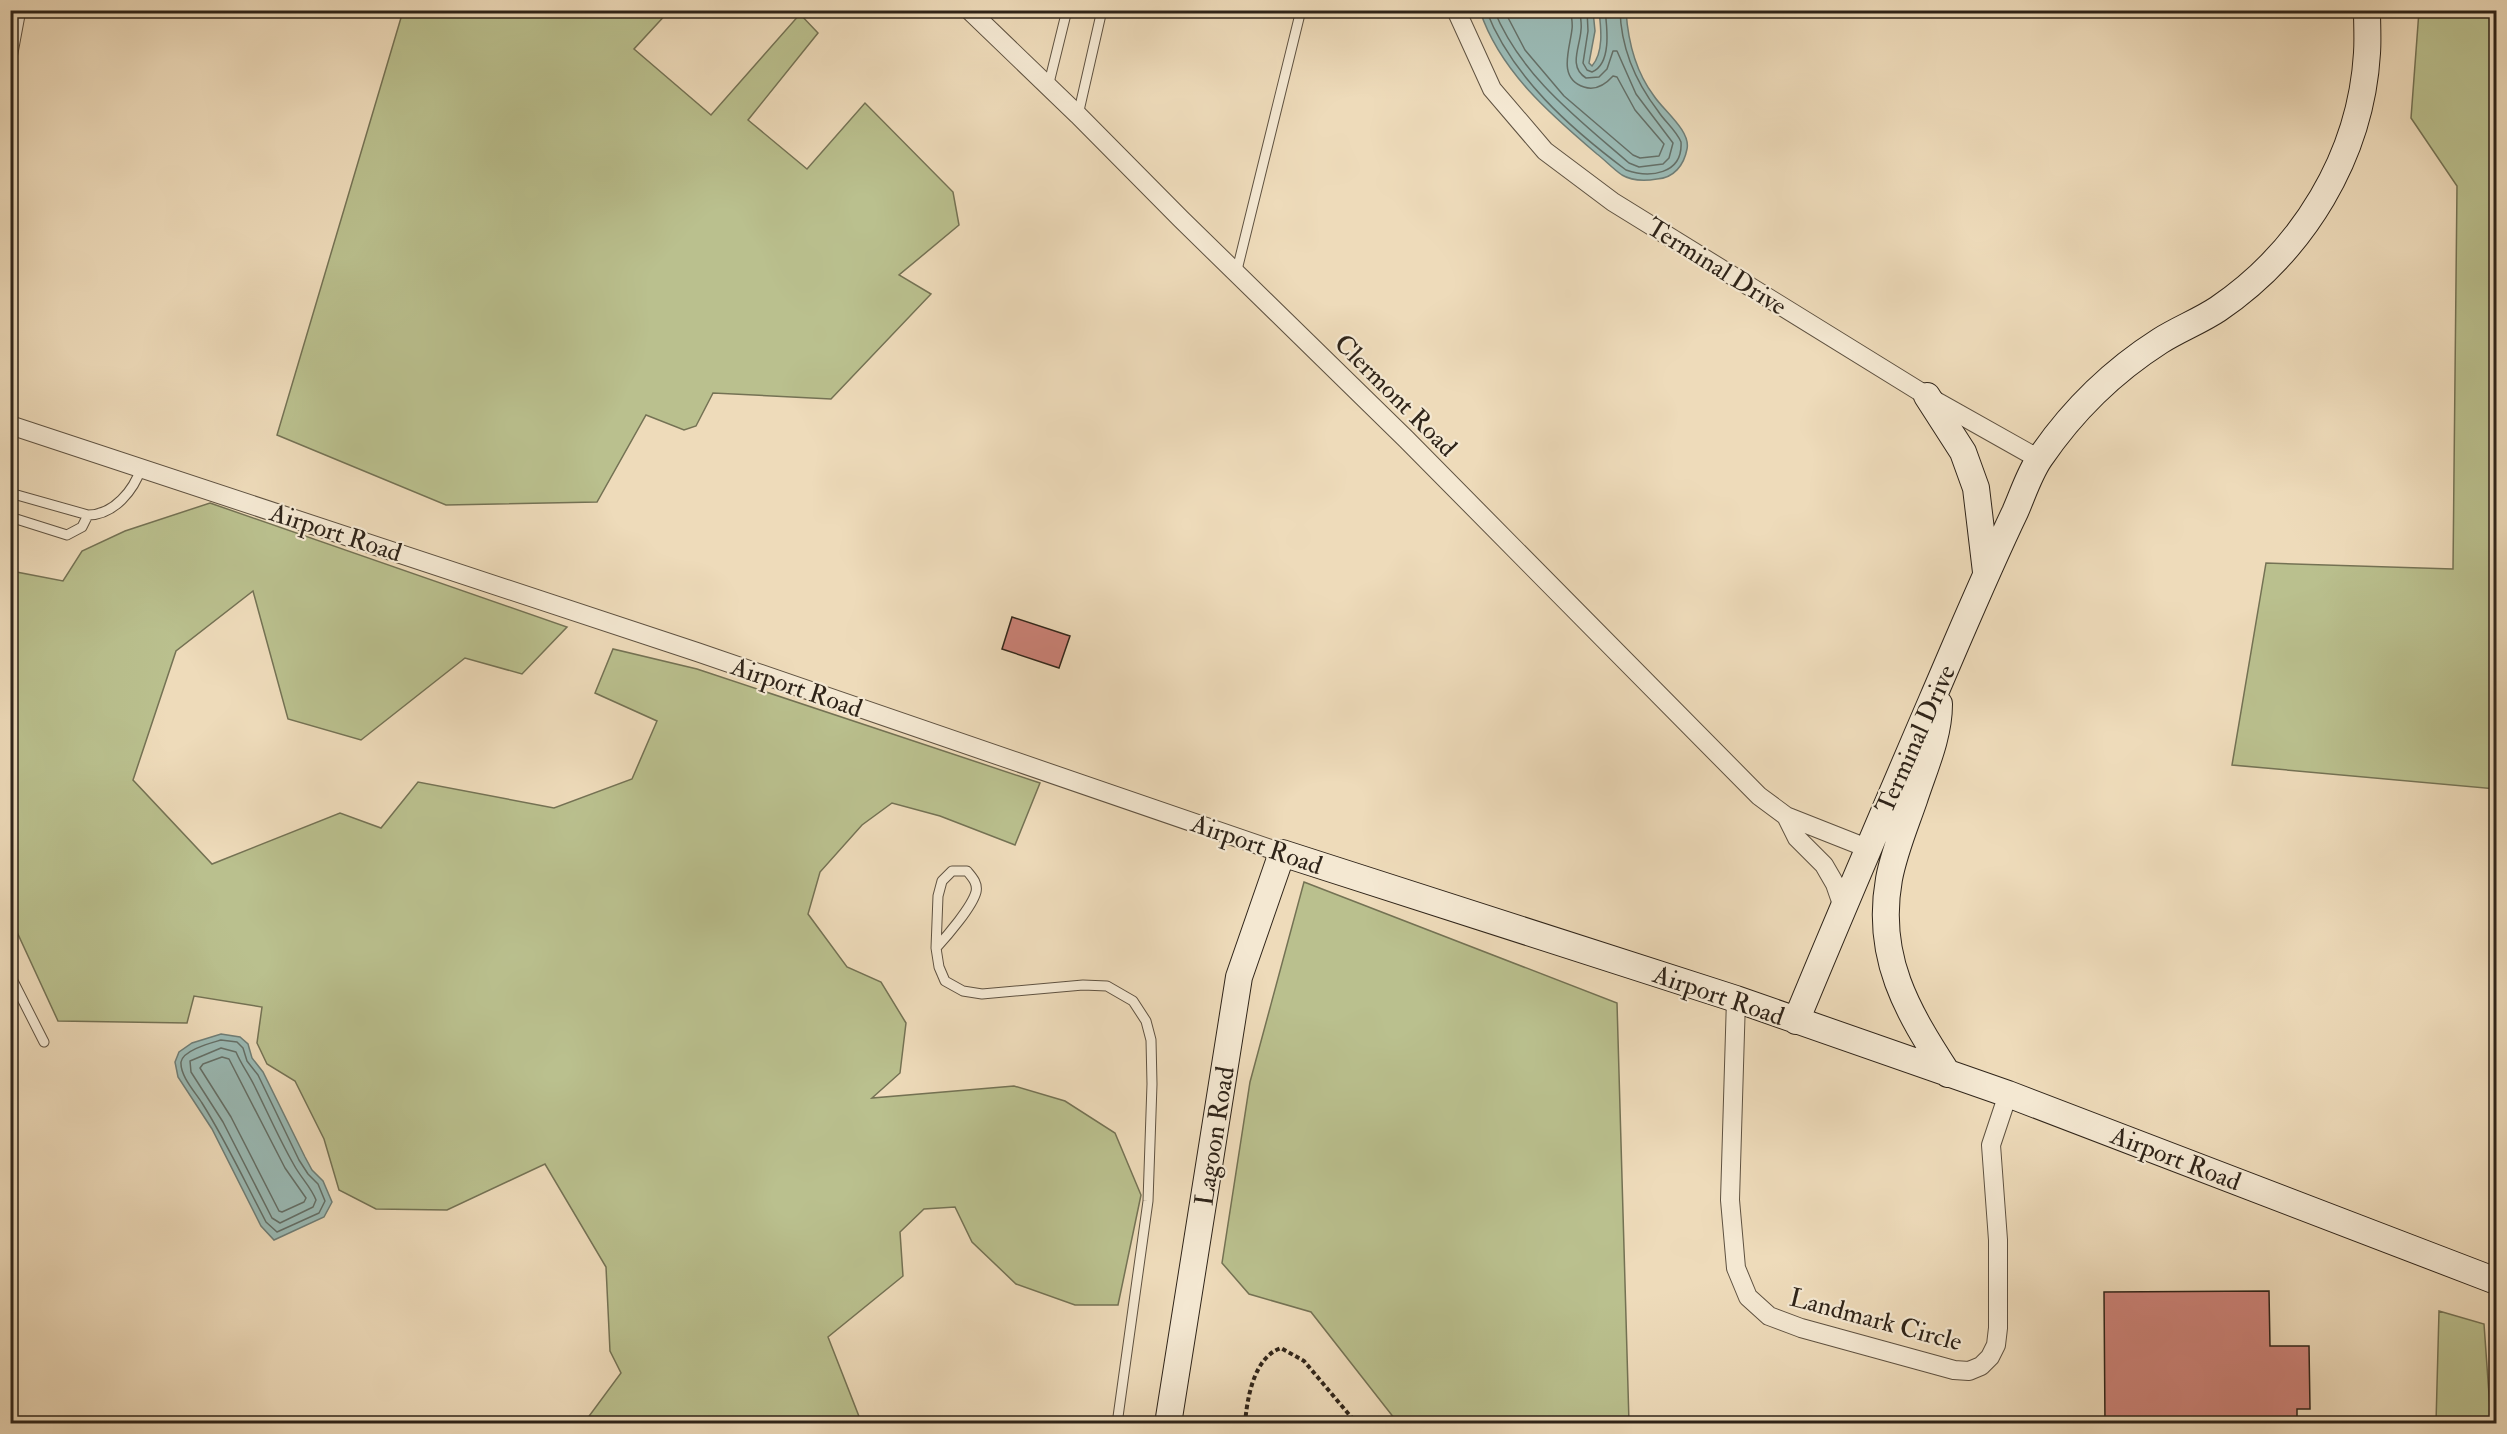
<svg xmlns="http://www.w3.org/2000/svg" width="2507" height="1434" font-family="'IM FELL Double Pica',serif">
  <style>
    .green { fill: #bac08e; stroke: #747254; stroke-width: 1.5 }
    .water { fill: #9abab5; stroke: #6f7e77; stroke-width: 1.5 }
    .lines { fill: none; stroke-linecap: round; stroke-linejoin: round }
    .shore { stroke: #646f67; stroke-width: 1.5 }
    .building { fill: #cc8278; stroke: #2f2419; stroke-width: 1.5 }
    .lane-casing { stroke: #5f5241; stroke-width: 11 }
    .street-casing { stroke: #5f5241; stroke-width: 20 }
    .secondary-casing { stroke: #2f2419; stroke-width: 28 }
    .path { stroke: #2f2419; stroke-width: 4; stroke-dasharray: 4.5 3; stroke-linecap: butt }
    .lane { stroke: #f4e8d2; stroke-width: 9 }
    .street { stroke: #f4e8d2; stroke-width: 18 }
    .secondary { stroke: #f4e8d2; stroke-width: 26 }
    .labels { text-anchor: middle; stroke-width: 4.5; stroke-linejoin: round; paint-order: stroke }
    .street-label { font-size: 26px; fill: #2f2419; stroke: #f4e8d2 }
  </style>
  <rect width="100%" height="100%" fill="#eedbba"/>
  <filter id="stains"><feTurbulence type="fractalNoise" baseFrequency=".00333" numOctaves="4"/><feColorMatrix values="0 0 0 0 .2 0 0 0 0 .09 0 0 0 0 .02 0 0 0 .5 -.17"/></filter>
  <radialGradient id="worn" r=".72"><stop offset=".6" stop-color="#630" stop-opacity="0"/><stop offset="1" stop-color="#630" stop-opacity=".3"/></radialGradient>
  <!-- green -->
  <path class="green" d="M403,11H669L634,49L711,115L800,14L818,33L748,120L807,169L865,103L953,192L959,225L899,275L931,294L831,399L713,393L696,426L684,430L646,415L597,502L446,505L277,435Z
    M2419,11H2496V789L2232,765L2266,563L2453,569L2457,186L2411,118Z
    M210,503L567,627L522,674L465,658L361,740L288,719L253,591L176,651L133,780L212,864L340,813L381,828L418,782L554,808L632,779L657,721L595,693L613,649L697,669L1040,783L1015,845L940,816L892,803L862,825L820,872L808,914L847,967L881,982L906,1023L900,1073L872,1098L1014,1086L1065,1101L1115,1133L1141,1195L1118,1305H1075L1016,1284L972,1242L955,1207L924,1209L900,1232L903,1276L828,1337L860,1419V1423H584L621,1373L610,1351L606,1267L545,1164L447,1210L376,1209L339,1190L324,1139L295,1081L267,1064L257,1043L262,1007L194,996L187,1023L58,1021L11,919V571L63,581L82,551L125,531Z
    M1304,882L1617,1003L1629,1423H1398L1311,1312L1249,1294L1222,1263L1250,1082Z
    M2439,1311L2484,1324L2491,1423H2436Z"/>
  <!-- water -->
  <path class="water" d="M1480,11H1593L1595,31L1589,63L1592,66C1604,52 1601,28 1599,11H1626C1628,41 1635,71 1654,96C1663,110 1691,131 1687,149C1684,165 1674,178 1657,179C1645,181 1632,181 1622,175C1613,169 1605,160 1597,154C1550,114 1500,71 1480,11Z
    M221,1034L240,1037L248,1044L252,1058L263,1072L305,1157L312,1170L323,1181L332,1202L324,1217L274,1240L261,1226L212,1129L178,1077L175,1062L179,1052L192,1043Z"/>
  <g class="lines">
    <!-- shore -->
    <path class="shore" d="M1486,10C1512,77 1570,128 1626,170C1649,178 1683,175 1681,142C1676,130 1665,122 1658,111C1635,81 1621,49 1620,10
      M1494,10C1521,76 1577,118 1629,163L1639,167L1663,164L1669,158L1673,143L1636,94L1617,51H1613L1607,69L1599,77L1586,78C1568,67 1580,47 1581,30C1582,23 1580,17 1580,10
      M1504,10L1525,50L1564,96L1633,155L1640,158L1659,156L1664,144L1635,110L1617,77L1613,76C1605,85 1596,91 1584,87C1557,78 1570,49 1572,29C1573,23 1571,17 1571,10
      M1587,10L1588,31L1583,63L1587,70L1592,72C1612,64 1607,27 1605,10
      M221,1040L237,1042L243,1048L247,1061L258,1075L299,1160L308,1174L318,1184L325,1201L319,1213L277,1232L266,1222C245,1182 226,1141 202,1103C195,1092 180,1076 181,1062C183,1050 211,1043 221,1040Z
      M221,1048L236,1052C241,1064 248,1073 254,1085C267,1111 279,1139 294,1165C301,1178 311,1187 316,1200L313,1207L280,1223L272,1218L223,1122L191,1072L190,1061Z
      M222,1057L229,1059L285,1168L306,1198L304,1202L282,1212L279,1211L231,1117L200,1068L203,1064Z"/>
  </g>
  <!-- building -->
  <path class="building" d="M1012,617L1070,636L1059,668L1002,649Z
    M2269,1291L2270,1346H2309L2310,1409H2297V1424H2105L2104,1292Z"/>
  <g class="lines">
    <!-- lane casing -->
    <g class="lane-casing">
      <path id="lane" d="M10,69L21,10
        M1048,87L1067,10
        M1078,115L1102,10
        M1236,274L1301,10
        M10,493L88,515C114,515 134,490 141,468
        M10,517L67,535L82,527L88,515
        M936,948C947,936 972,907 976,892C978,883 972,877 967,871H952L942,881L938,896L936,948L939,967L945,981L963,991L982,994L1083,985L1107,986L1133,1001L1146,1021L1151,1040L1152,1084L1148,1201L1117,1424
        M10,975L44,1042"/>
    </g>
    <!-- street casing -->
    <g class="street-casing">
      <path id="street" d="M969,10L1078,115L1181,219L1406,439L1759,796L1786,816L1867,848
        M1456,10L1492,89L1545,151L1613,202L1927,396L2039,459
        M10,425L697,652L1282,853
        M1786,816L1797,838L1824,865L1835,884L1843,907
        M1736,999L1730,1200L1736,1268L1748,1297L1769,1316L1801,1328L1954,1370L1969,1371L1981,1366L1990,1357L1996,1345L1998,1328V1240L1991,1145L2008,1094"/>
    </g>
    <!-- secondary casing -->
    <g class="secondary-casing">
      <path id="secondary" d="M1927,396L1963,452L1976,488L1986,572
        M1939,704C1939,737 1924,769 1914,800C1905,826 1894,852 1889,879C1875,957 1907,1011 1948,1074
        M1796,1021C1848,895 1902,770 1956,644C1975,600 1994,556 2015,512C2023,494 2029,474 2040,458C2072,411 2113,371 2160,341C2179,329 2200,321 2218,309C2303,251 2361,156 2367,53C2368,39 2367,24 2367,10
        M1168,1424L1239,977L1282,853L1736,999L2008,1094L2496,1281"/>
    </g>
    <!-- path -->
    <path class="path" d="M1245,1424C1247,1398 1254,1357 1281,1348L1304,1361L1357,1424"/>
    <!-- lane -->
    <use href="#lane" class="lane"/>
    <!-- street -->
    <use href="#street" class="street"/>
    <!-- secondary -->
    <use href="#secondary" class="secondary"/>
  </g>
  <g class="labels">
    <!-- street labels -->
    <g class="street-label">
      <text transform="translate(1717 266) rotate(32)" y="9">Terminal Drive</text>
      <text transform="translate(1396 395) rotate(45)" y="9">Clermont Road</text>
      <text transform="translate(336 532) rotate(18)" y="9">Airport Road</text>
      <text transform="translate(797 687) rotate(19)" y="9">Airport Road</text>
      <text transform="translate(1915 739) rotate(-66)" y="9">Terminal Drive</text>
      <text transform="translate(1257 844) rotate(19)" y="9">Airport Road</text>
      <text transform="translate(1719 995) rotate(19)" y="9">Airport Road</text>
      <text transform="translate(1214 1136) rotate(-81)" y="9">Lagoon Road</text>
      <text transform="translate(2176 1158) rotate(21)" y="9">Airport Road</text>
      <text transform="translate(1876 1319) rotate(15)" y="9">Landmark Circle</text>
    </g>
  </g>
  <!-- margin -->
  <rect width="2507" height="1434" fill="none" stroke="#eedbba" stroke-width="36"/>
  <rect x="12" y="12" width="2483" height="1410" fill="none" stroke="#2f2419" stroke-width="3"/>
  <rect x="18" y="18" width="2471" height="1398" fill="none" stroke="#2f2419" stroke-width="1.5"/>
  <rect width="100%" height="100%" filter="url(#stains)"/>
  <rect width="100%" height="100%" fill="url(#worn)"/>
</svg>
